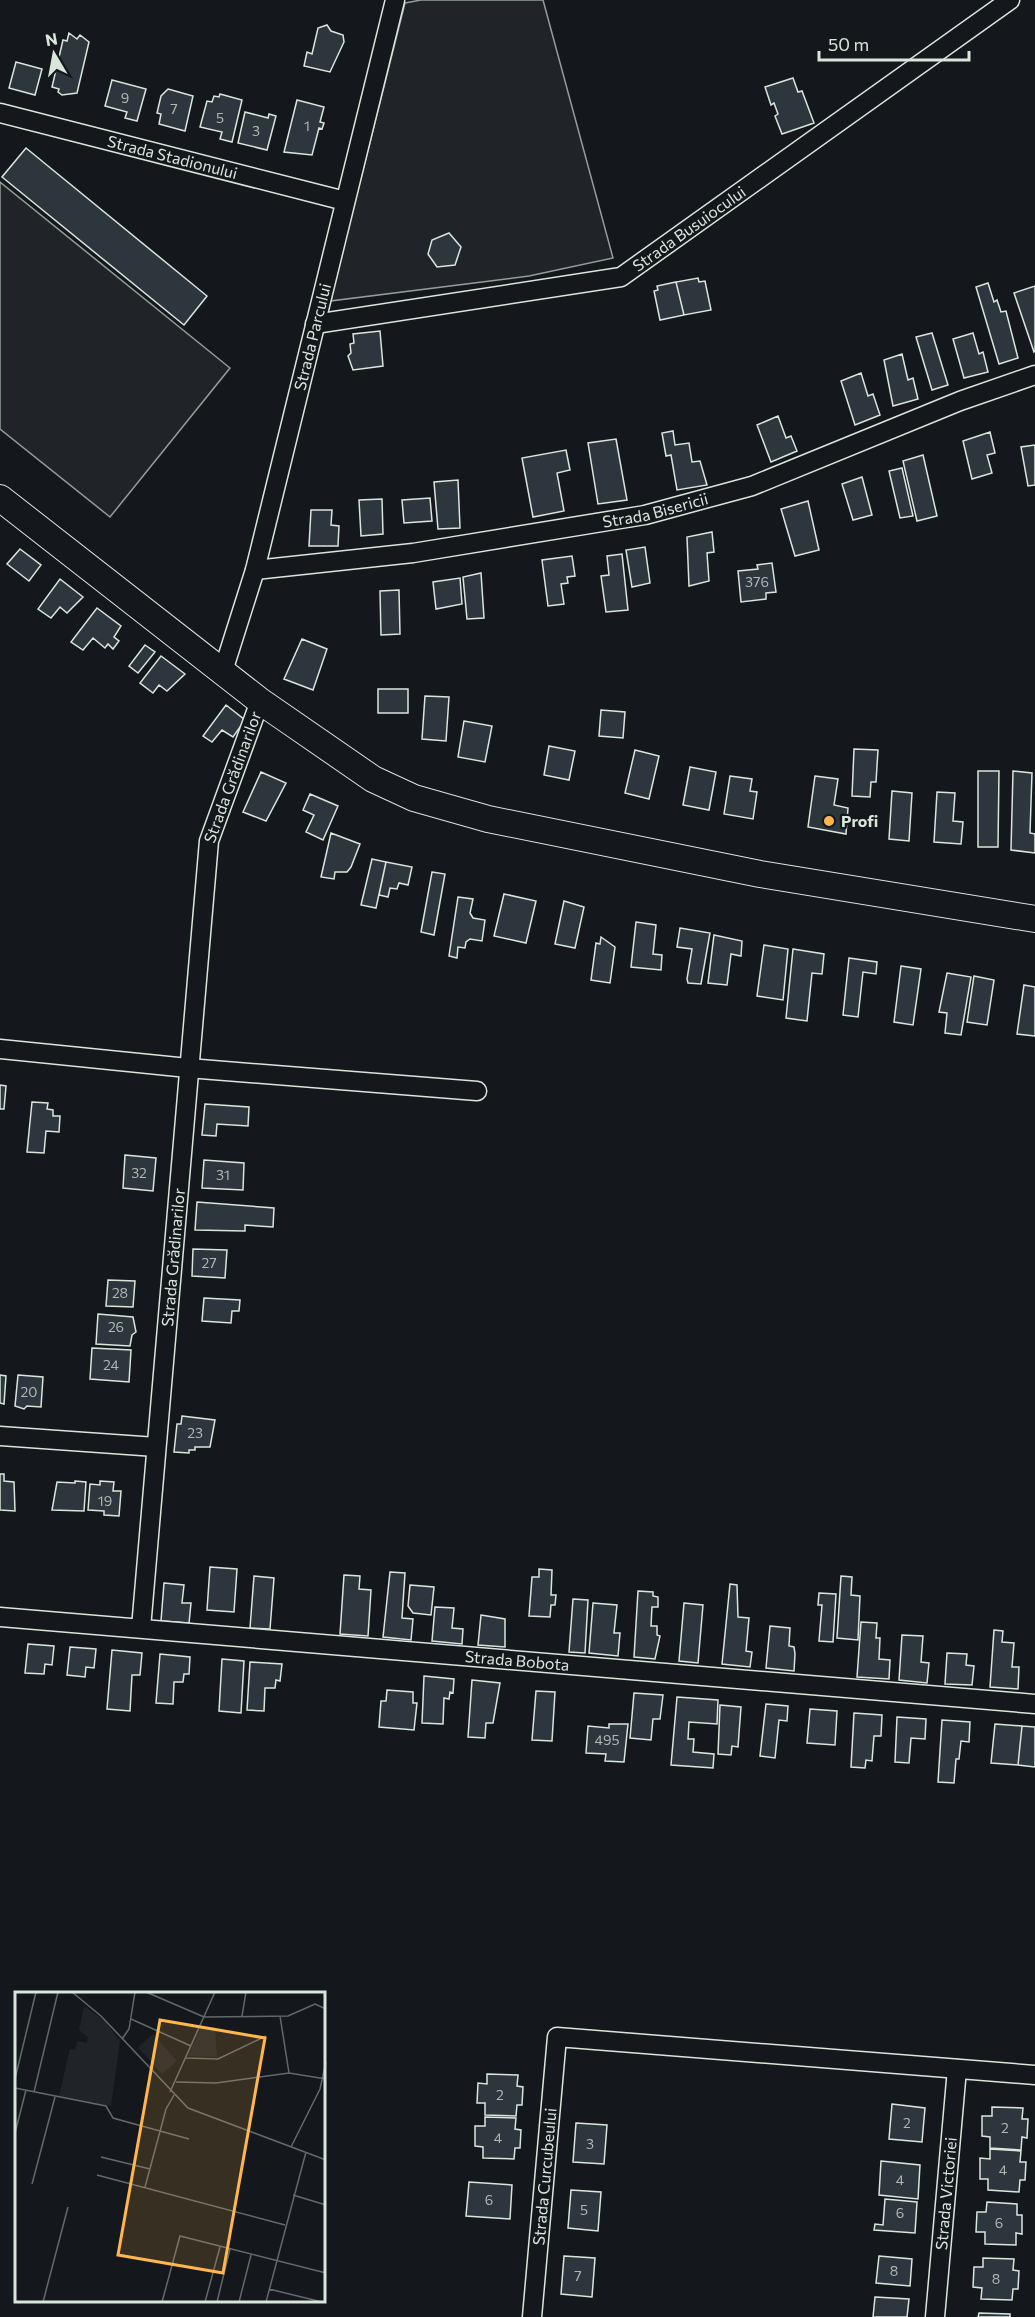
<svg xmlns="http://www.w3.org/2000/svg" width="1035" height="2317" font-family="Commissioner,sans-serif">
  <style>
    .green { fill: #202428; stroke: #939e99; stroke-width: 1.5 }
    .building { fill: #2c363c; stroke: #d8e6dc; stroke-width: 1.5 }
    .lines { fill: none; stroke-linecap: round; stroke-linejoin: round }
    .street-casing { stroke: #d8e6dc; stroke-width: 21 }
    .secondary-casing { stroke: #d8e6dc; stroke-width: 28 }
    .street { stroke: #14181c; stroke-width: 18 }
    .secondary { stroke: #14181c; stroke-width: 26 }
    .poi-dot { fill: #ffb74d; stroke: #14181c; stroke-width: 2 }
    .labels { text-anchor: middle; stroke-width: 4.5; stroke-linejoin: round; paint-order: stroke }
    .number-label { font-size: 14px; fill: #adbab4 }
    .street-label { font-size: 16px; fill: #d8e6dc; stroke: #14181c }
    .poi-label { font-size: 16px; font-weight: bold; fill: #d8e6dc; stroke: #14181c; text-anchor: start }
    .inset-road { fill: none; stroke: #626a69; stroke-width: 1.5 }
    .view { fill: #ffb74d; fill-opacity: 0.15; stroke: #ffb74d; stroke-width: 3 }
    .inset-edge { fill: none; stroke: #d8e6dc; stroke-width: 3 }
  </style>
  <rect width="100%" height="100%" fill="#14181c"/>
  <!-- green -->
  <path class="green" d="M421,0H543L613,258L529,276L330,301L405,3Z
    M0,182L230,368L110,517L0,429Z"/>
  <!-- building -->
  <path class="building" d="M327,25L331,31L343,35L344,42L330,72L304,66L307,52L312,54L318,28Z
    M69,33L77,39L80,35L89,42L77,93L62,95L58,92L59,89L52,87L63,40L67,41Z
    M16,62L42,69L35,95L9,88Z
    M793,78L798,92L802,91L814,123L782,134L775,116L778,114L774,103L771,105L765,87Z
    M112,80L146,89L137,121L125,118L127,112L105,106Z
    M168,89L193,96L185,131L159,124L161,114L157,113L161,96Z
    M220,94L242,100L232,142L220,139L222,132L200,127L207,101L212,102L214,96L219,97Z
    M297,100L324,107L320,122L324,123L322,129L319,128L312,155L284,152Z
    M245,112L268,118L269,114L276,116L267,150L238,143Z
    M26,148L207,296L184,325L2,177Z
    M449,233L461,247L455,265L437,267L428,254L432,240Z
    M698,278L699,282L705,281L711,310L684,315L676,282Z
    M676,282L684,315L660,320L654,291L658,290L657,286Z
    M988,283L994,302L997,300L1001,312L1006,311L1018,358L999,364L976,287Z
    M1035,286V351L1034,352L1014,293Z
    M380,331L383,366L353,370L348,356L351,353L350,344L354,343L353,334Z
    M932,333L948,385L932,390L916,337Z
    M973,333L979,354L983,352L988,372L964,378L953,339Z
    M902,354L908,380L913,378L918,399L893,406L884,360Z
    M861,373L868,396L873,394L880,415L855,425L841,381Z
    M778,416L786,438L791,436L797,451L771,462L757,425Z
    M673,431L675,445L689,443L692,462L700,461L707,485L677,490L671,455L666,456L662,433Z
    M990,432L995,453L987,455L992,473L972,479L963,441Z
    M616,439L627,500L598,504L588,443Z
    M1035,445V485L1028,486L1021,447Z
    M566,450L570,470L557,473L564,511L533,517L522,458Z
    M923,455L937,516L917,521L903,461Z
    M902,468L913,516L900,518L889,471Z
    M862,477L872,515L853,520L842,484Z
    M458,480L460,528L438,529L434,482Z
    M430,498L432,521L404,523L402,500Z
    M382,499L383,534L361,536L359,500Z
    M808,501L819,550L795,556L781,509Z
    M311,510H332L331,525L339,526L338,546H309Z
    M712,532L714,552L707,553L709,581L689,586L687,537Z
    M645,547L650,583L632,587L626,550Z
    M20,549L41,565L29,581L7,564Z
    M622,554L628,610L606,612L601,576L609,575L607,556Z
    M572,556L575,576L567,577L568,583L561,584L564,604L548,606L542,560Z
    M772,563L776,592L766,593V599L741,602L738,571L758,569L757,565Z
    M481,573L484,618L467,619L463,577Z
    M460,578L462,604L436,609L433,582Z
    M60,579L83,597L67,613L60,607L51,618L38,609Z
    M399,590L400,634L381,635L380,591Z
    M97,608L121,626L114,637L119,641L113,649L108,644L105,648L93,638L83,650L71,642Z
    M302,639L327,649L313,690L284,679Z
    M145,645L155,652L138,673L129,666Z
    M161,656L185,674L167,691L159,685L153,693L140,683Z
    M378,689H408V713H378Z
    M425,696L449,697L446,741L422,739Z
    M226,705L245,720L233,737L222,730L212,742L203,736Z
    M601,710L625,712L623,738L599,736Z
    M464,721L492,726L485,762L458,757Z
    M549,746L575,751L569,780L544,775Z
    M854,749L878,750L876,782H871L870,797L852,796Z
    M635,750L659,756L649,799L625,793Z
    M690,767L716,772L709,810L683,805Z
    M978,771H999L998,847H978Z
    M1013,771L1032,773L1030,833L1035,834V853L1011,850Z
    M261,772L286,783L266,821L243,812Z
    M730,776L752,779L750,791L757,792L753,819L724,814Z
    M815,776L838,779L834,805L848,808L846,834L808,827Z
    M892,791L912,793L909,841L889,839Z
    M937,792L955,793L953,821L963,822L961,844L934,842Z
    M310,794L338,806L323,840L306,832L314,815L303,810Z
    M331,833L360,844L351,867L347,872H335L334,879L321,877Z
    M372,859L386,862L376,908L361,905Z
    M386,862L412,867L408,885L399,883L397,889L390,888L388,897L379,895Z
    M432,872L445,874L434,935L421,932Z
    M504,894L536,901L526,943L494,936Z
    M458,897L473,899L470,913L473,918L485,920L482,941L470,939L466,942L465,948L458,947L457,958L449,956Z
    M564,901L584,907L575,948L555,944Z
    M636,922L656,925L653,954L662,955L661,970L631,967Z
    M680,928L710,933L701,984L688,983L687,979L692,949L677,947Z
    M714,935L742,941L741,956L731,954L727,985L708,983Z
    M601,937L615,947L610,983L591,980L596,943L600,944Z
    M764,945L788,949L783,1000L757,996Z
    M793,949L824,954L822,974L812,973L807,1021L786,1018Z
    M849,958L877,962L876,974L863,972L858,1017L843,1015Z
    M901,966L921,969L913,1025L894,1022Z
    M947,973L971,977L961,1035L945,1033L947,1013L939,1012Z
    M974,976L994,980L987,1025L967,1022Z
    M1024,985L1035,987V1036L1017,1034Z
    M0,1085L6,1086L4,1109H0Z
    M32,1102L48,1103L47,1109L53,1110V1116H60L59,1132L46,1131L44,1153L27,1152Z
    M205,1104L249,1107L248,1126L217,1124L216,1136L202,1135Z
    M125,1155L156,1158L153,1191L123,1188Z
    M204,1160L244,1163L243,1190L202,1188Z
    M197,1202L274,1208L273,1227L245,1225V1231L195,1230Z
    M193,1249L227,1250L225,1278L192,1276Z
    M108,1280L135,1281L133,1307L106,1306Z
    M204,1298L240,1300L239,1311H232L231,1323L202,1321Z
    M98,1314L133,1317L136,1332L132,1335L130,1346L96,1344Z
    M92,1348L131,1350L129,1382L90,1379Z
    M0,1375L6,1376L4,1404L0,1403Z
    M18,1375L43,1377L41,1407L27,1406L24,1409L15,1406Z
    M182,1416L215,1420L210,1447H195V1450H189V1453L174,1452L177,1424H181Z
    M0,1474H4V1481L14,1482L15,1511L0,1510Z
    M75,1481L86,1482L84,1511L52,1510L57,1482L75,1483Z
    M100,1481L114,1482L113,1491H121L119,1516L104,1515V1511L88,1510L90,1484L100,1485Z
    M210,1567L237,1569L234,1612L207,1610Z
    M539,1569L552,1570L551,1595H556L555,1605H551L550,1617L529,1616L532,1577H539Z
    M390,1572L405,1573L402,1618L413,1619L411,1640L383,1637Z
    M344,1575L360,1576L359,1589L371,1590L368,1636L340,1634Z
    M254,1576L274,1578L270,1629L250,1628Z
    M841,1576L852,1577L851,1595L860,1596L858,1640L837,1638Z
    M164,1583L184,1585L182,1603H191L189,1623L161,1621Z
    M730,1584L737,1585L738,1617L749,1618L746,1651L752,1652L750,1667L722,1664Z
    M410,1585L434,1587L431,1615L413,1613L408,1606Z
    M638,1591L653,1592V1596L658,1597V1607H652L651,1626H657V1635L660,1636L655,1659L634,1657Z
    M819,1593L836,1594L833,1642L819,1641L822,1605H818Z
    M573,1599L588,1600L585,1653L569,1652Z
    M593,1603L617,1605L614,1633H620L618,1656L589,1653Z
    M684,1603L703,1605L698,1663L679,1661Z
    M435,1607L454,1608L452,1628L463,1629L462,1644L432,1641Z
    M481,1615L505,1619V1647L478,1645Z
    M861,1622L877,1623L876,1638H880L879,1659L890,1660L889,1679L857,1677Z
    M770,1626L790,1628L789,1646L794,1647L795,1654L794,1671L766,1668Z
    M994,1630L1003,1631L1002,1642L1014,1643L1012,1667H1019L1018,1689L990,1687Z
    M902,1635L923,1636L921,1662L929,1663L927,1683L899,1680Z
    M28,1644L54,1646L52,1665L45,1664L44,1674L25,1673Z
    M70,1647L96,1649L94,1668L86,1667L85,1677L67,1675Z
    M112,1650L142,1653L140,1675H132L130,1711L107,1709Z
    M947,1653L967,1654L966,1665L974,1666L972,1685L945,1684Z
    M160,1654L190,1657L189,1674H184L183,1682H174L173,1704L156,1703Z
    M222,1659L244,1661L241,1713L219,1711Z
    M250,1662L282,1664L280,1681L276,1680L275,1688H265L264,1711L247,1710Z
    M424,1676L454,1679L453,1693L450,1692L449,1699L444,1698L443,1724L422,1723Z
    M472,1680L500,1683L493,1723H486L485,1738L468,1737Z
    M387,1690L413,1692V1703H417L414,1730L379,1727L381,1701H386Z
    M536,1691L555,1692L552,1741L532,1740Z
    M634,1693L663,1695L660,1719H653L651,1740L630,1738Z
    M677,1697L718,1700L717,1724L689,1722L688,1739H694L693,1752L714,1754L713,1768L671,1765Z
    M766,1704L788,1706L787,1721L779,1720L775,1758L760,1756Z
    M720,1705L741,1707L738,1747L732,1746L731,1755L718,1754Z
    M810,1709L837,1711L835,1745L807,1743Z
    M854,1713L882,1715L881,1736H874L872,1761L866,1760L865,1768L851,1767Z
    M897,1717L926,1719L925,1739L911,1738L909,1763L895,1762Z
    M942,1720L970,1722L969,1742L961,1741L959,1759H956L954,1783L938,1782Z
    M609,1724H628L624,1762L605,1761L606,1754L586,1753L588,1726L609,1728Z
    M995,1724L1022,1726L1018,1765L991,1763Z
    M1022,1726L1035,1727V1767L1018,1765Z
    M487,2074L518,2075L517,2086L523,2087L522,2105H517L516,2116L485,2115V2103H477L478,2083L487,2084Z
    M892,2104L925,2108L922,2142L889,2139Z
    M992,2107L1023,2108L1022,2119H1028L1027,2138L1022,2137L1021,2150L990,2148V2137L982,2136V2116H992Z
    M485,2117L516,2118L515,2129L521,2130L520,2148H515L514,2159L483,2158V2147L475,2146V2126H485Z
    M576,2123L607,2125L604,2164L573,2162Z
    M990,2149L1021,2151L1020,2162H1026L1025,2180H1020L1019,2192L988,2190V2179H980V2158L990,2159Z
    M881,2161L920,2165L918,2199L879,2195Z
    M469,2182L512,2185L510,2219L466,2216Z
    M571,2190L601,2192L598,2231L568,2228Z
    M885,2199L917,2202L915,2233L874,2230L875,2224L883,2225Z
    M987,2202L1017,2204V2215H1022V2234L1016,2233V2245L985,2244V2232H976L977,2212H986Z
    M564,2256L595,2258L592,2297L561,2294Z
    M879,2256L912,2259L910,2286L876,2283Z
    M983,2258L1014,2259L1013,2270L1019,2271L1018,2289H1013L1012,2300L981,2299L982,2288L973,2287L974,2267H983Z
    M875,2297L909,2299L907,2317H873Z
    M979,2313L1010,2314V2317H978Z"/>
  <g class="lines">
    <!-- street casing -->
    <g class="street-casing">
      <g id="street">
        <path id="s1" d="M0,113L345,201"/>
        <path id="s2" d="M315,324L621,277L1010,0"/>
        <path id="s3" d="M255,570L413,553L645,515L752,486L960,401L1035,375"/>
        <path id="s4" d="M223,671L255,570L395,0"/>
        <path d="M0,1049L188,1068L477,1091"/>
        <path d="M0,1436L156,1447"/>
        <path id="s5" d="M0,1617L1035,1704"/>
        <path id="s6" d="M141,1628L209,841L260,701"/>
        <path id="s7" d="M532,2317L557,2037L1035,2075"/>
        <path id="s8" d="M935,2317L957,2069"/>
      </g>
    </g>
    <!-- secondary casing -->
    <g class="secondary-casing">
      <path id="secondary" d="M0,498L260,701L373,779L414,798L488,819L760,874L1035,919"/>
    </g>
    <!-- street -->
    <use href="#street" class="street"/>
    <!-- secondary -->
    <use href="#secondary" class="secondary"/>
  </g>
  <!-- markers -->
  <circle class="poi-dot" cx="829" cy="821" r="6"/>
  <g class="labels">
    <!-- number labels -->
    <g class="number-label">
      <text x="125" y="103">9</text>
      <text x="174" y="114">7</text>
      <text x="220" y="123">5</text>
      <text x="307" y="131">1</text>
      <text x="256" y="136">3</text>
      <text x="757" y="587">376</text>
      <text x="139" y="1178">32</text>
      <text x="223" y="1180">31</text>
      <text x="209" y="1268">27</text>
      <text x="120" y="1298">28</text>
      <text x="116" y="1332">26</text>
      <text x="111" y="1370">24</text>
      <text x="29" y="1397">20</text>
      <text x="195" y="1438">23</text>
      <text x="105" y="1506">19</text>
      <text x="607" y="1745">495</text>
      <text x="500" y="2100">2</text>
      <text x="907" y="2128">2</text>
      <text x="1005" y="2133">2</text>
      <text x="498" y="2143">4</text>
      <text x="590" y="2149">3</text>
      <text x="1003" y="2175">4</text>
      <text x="900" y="2185">4</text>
      <text x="489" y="2205">6</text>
      <text x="584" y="2215">5</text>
      <text x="900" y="2218">6</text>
      <text x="999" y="2228">6</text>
      <text x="894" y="2276">8</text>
      <text x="578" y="2281">7</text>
      <text x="996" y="2284">8</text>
    </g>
    <!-- street labels -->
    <g class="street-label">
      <text dy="6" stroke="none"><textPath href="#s1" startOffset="178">Strada Stadionului</textPath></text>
      <text dy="6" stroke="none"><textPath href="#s2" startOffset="393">Strada Busuiocului</textPath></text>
      <text dy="6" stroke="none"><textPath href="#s4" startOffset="346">Strada Parcului</textPath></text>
      <text dy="6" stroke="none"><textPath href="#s3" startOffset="405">Strada Bisericii</textPath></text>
      <text dy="6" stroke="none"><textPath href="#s6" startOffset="858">Strada Grădinarilor</textPath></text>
      <text dy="6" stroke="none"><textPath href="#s6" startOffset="372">Strada Grădinarilor</textPath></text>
      <text dy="6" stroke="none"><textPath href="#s5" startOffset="519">Strada Bobota</textPath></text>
      <text dy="6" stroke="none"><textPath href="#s7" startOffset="141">Strada Curcubeului</textPath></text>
      <text dy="6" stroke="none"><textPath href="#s8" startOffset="124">Strada Victoriei</textPath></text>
    </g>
    <!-- poi labels -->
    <g class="poi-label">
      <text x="841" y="827">Profi</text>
    </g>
  </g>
  <!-- overview -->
  <g transform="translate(15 1992)">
    <rect width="310" height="310" fill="#14181c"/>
    <path d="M69,14L89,28L105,49L96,114L44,104L55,57L60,58L62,49L72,51L73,45L64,38ZM186,35H200L202,65L173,64ZM138,42L162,69L147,82L123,55Z" fill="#202428"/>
    <path class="inset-road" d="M57,0L86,24L173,116L311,168M131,0L189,25L273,24L300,12L311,17M227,24L231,0M265,24L274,81M116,27L176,54M107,47L114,37L120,0M171,66L203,67L251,44M0,87L21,0M161,90L201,91L274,81L311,87M0,96L91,114L98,126L174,147M19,100L43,0M155,100L200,0M0,141L11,98M276,155L305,97L311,70M86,165L135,177M82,183L270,233M17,192L40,105M130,195L151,117L159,103M278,203L311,213M254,297L307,310M28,310L53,215M147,310L165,244L311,281M190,310L205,255M202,310L215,257M224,310L236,263M251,310L291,160"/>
    <path class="view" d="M145,28L250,46L208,281L103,263Z"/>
    <rect width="310" height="310" class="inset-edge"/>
  </g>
  <!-- north arrow -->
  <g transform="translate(54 54) rotate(350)" stroke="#14181c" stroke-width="4.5" paint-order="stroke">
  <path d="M0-4.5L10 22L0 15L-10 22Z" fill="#d8e6dc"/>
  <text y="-9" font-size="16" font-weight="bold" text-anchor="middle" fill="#d8e6dc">N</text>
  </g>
  <!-- scale -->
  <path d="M819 51v9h150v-9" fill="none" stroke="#d8e6dc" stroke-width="3"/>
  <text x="828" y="51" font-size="18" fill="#d8e6dc" stroke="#14181c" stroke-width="4.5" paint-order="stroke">50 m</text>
</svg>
